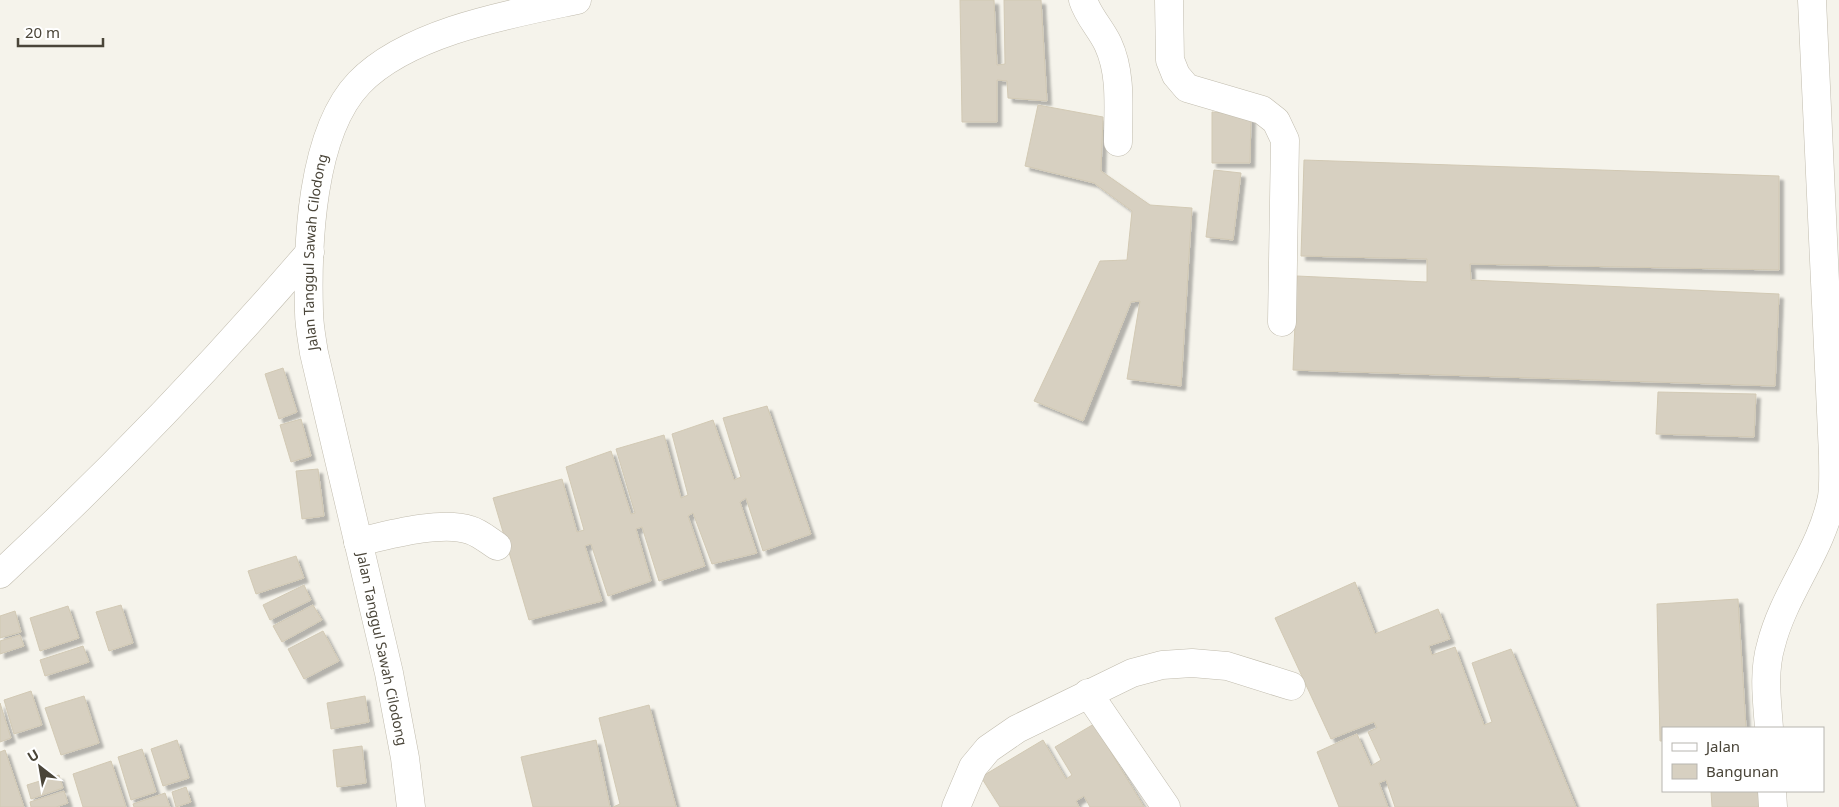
<svg xmlns="http://www.w3.org/2000/svg" width="1839" height="807" font-family="'Noto Sans',sans-serif">
  <style>
    .building { fill: #d7d0c1; stroke: #d2c9b4; filter: url(#shadow) }
    .lines { fill: none; stroke-linecap: round; stroke-linejoin: round }
    .minor-casing { stroke: #c1bcae; stroke-width: 29 }
    .minor { stroke: #fff; stroke-width: 28 }
    .labels { text-anchor: middle; stroke-width: 4.5; stroke-linejoin: round; paint-order: stroke }
    .street-label { font-size: 14px; fill: #4a4539; stroke: #fff }
  </style>
  <defs>
    <filter id="shadow"><feDropShadow dx="4.5" dy="4.5" stdDeviation="1" flood-color="#0004"/></filter>
  </defs>
  <rect width="100%" height="100%" fill="#f5f3eb"/>
  <!-- building -->
  <path class="building" d="M960,0H994L997,65L1005,64L1004,0H1041L1047,101L1008,98L1007,81L997,80V122H962Z
    M1038,105L1103,117L1101,171L1150,205L1192,208L1181,386L1127,379L1140,301L1131,302L1083,421L1034,401L1100,261L1127,260L1132,211L1094,183L1025,166Z
    M1212,112L1251,115L1250,163H1212Z
    M1304,160L1779,176V270L1470,264L1471,280L1779,294L1775,386L1293,370L1297,276L1427,282V259L1301,256Z
    M1214,170L1241,173L1233,240L1206,237Z
    M283,368L297,412L279,419L265,374Z
    M1658,392L1756,394L1754,437L1656,434Z
    M767,406L811,534L763,551L746,498L740,502L757,553L712,564L693,513L688,516L705,566L659,581L642,527L636,529L651,581L608,596L591,544L585,546L602,601L529,620L493,498L562,479L577,532L584,530L566,467L611,451L631,514L635,513L616,449L664,435L681,498L688,495L672,434L713,420L734,480L741,477L723,418Z
    M301,419L311,456L291,462L280,425Z
    M318,469L324,516L302,519L296,471Z
    M296,556L304,578L256,594L248,571Z
    M1355,582L1375,634L1438,609L1450,639L1429,646L1432,655L1455,647L1484,725L1492,722L1472,663L1511,649L1576,807H1395L1386,780L1379,783L1388,807H1339L1317,752L1357,734L1371,766L1381,760L1368,732L1377,728L1374,722L1331,739L1275,618Z
    M304,585L311,600L270,620L263,605Z
    M1738,599L1746,728H1663V741H1660L1657,604Z
    M121,605L133,643L109,651L96,612Z
    M313,605L322,620L282,642L273,626Z
    M68,606L79,638L40,651L30,618Z
    M15,611L21,632L0,638V616Z
    M323,631L339,661L304,679L288,649Z
    M20,635L24,646L0,654V641Z
    M83,646L89,662L45,676L40,660Z
    M31,691L42,725L14,734L4,700Z
    M84,696L99,743L61,755L45,708Z
    M365,696L369,722L331,729L327,703Z
    M0,703L11,738L0,742Z
    M649,705L676,807H613L620,804L599,718Z
    M1094,724L1144,807H1090L1084,796L1076,801L1079,807H1000L981,777L1043,740L1066,779L1072,775L1055,747Z
    M177,740L189,778L163,786L151,749Z
    M596,740L610,807H533L521,757Z
    M362,746L366,783L337,787L333,750Z
    M142,749L156,792L131,800L118,757Z
    M5,750L24,807H0V752Z
    M111,761L126,807H83L73,774Z
    M59,775L63,788L31,799L27,785Z
    M186,787L191,802L176,807L172,792Z
    M64,791L68,803L56,807H31L30,802Z
    M1711,791H1761L1762,807H1712Z
    M165,793L170,807H134L133,804Z"/>
  <g class="lines">
    <!-- minor casing -->
    <g class="minor-casing">
      <g id="minor">
        <path d="M1083,0C1088,16 1101,29 1108,44C1122,74 1118,109 1118,142"/>
        <path d="M1169,0L1170,60L1176,75L1187,88L1262,110L1276,121L1285,140L1282,322"/>
        <path d="M358,542C388,535 442,520 470,530C480,533 489,541 497,546"/>
        <path d="M0,574C109,473 213,365 310,252"/>
        <path d="M1088,693L1166,807"/>
        <path d="M1769,728C1767,701 1763,672 1771,645C1784,593 1822,550 1832,497C1834,483 1833,468 1833,455L1812,0"/>
        <path d="M1772,791L1773,807"/>
        <path id="s1" d="M411,807L405,758L389,673L314,353C312,340 309,325 309,312C307,245 311,133 359,83C408,32 510,14 577,0"/>
        <path d="M956,807L973,767L988,749L1017,729L1132,673L1162,665L1192,663L1227,666L1291,686"/>
      </g>
    </g>
    <!-- minor -->
    <use href="#minor" class="minor"/>
  </g>
  <g class="labels">
    <!-- street labels -->
    <g class="street-label">
      <text dy="5" stroke="none"><textPath href="#s1" startOffset="566">Jalan Tanggul Sawah Cilodong</textPath></text>
      <text transform="translate(382 649) rotate(78)" y="5">Jalan Tanggul Sawah Cilodong</text>
    </g>
  </g>
  <!-- legend -->
  <rect x="1662" y="727" width="162" height="65" fill="#ffffff" stroke="#b7b5b0"/>
  <rect x="1672" y="743" width="25" height="8" fill="#ffffff" stroke="#b7b5b0"/>
  <text x="1706" y="752" font-size="15" fill="#4a4539">Jalan</text>
  <rect x="1672" y="764" width="25" height="15" fill="#d7d0c1" stroke="#b7b5b0"/>
  <text x="1706" y="777" font-size="15" fill="#4a4539">Bangunan</text>
  <!-- north arrow -->
  <g transform="translate(40 767) rotate(329)" stroke="#ffffff" stroke-width="4" paint-order="stroke">
  <path d="M0-4L9 19L0 12L-9 19Z" fill="#4a4539"/>
  <text y="-8" font-size="14" font-weight="bold" text-anchor="middle" fill="#4a4539">U</text>
  </g>
  <!-- scale -->
  <path d="M18 38v8h85v-8" fill="none" stroke="#4a4539" stroke-width="2.5"/>
  <text x="25" y="38" font-size="15" fill="#4a4539" stroke="#ffffff" stroke-width="4" paint-order="stroke">20 m</text>
</svg>
